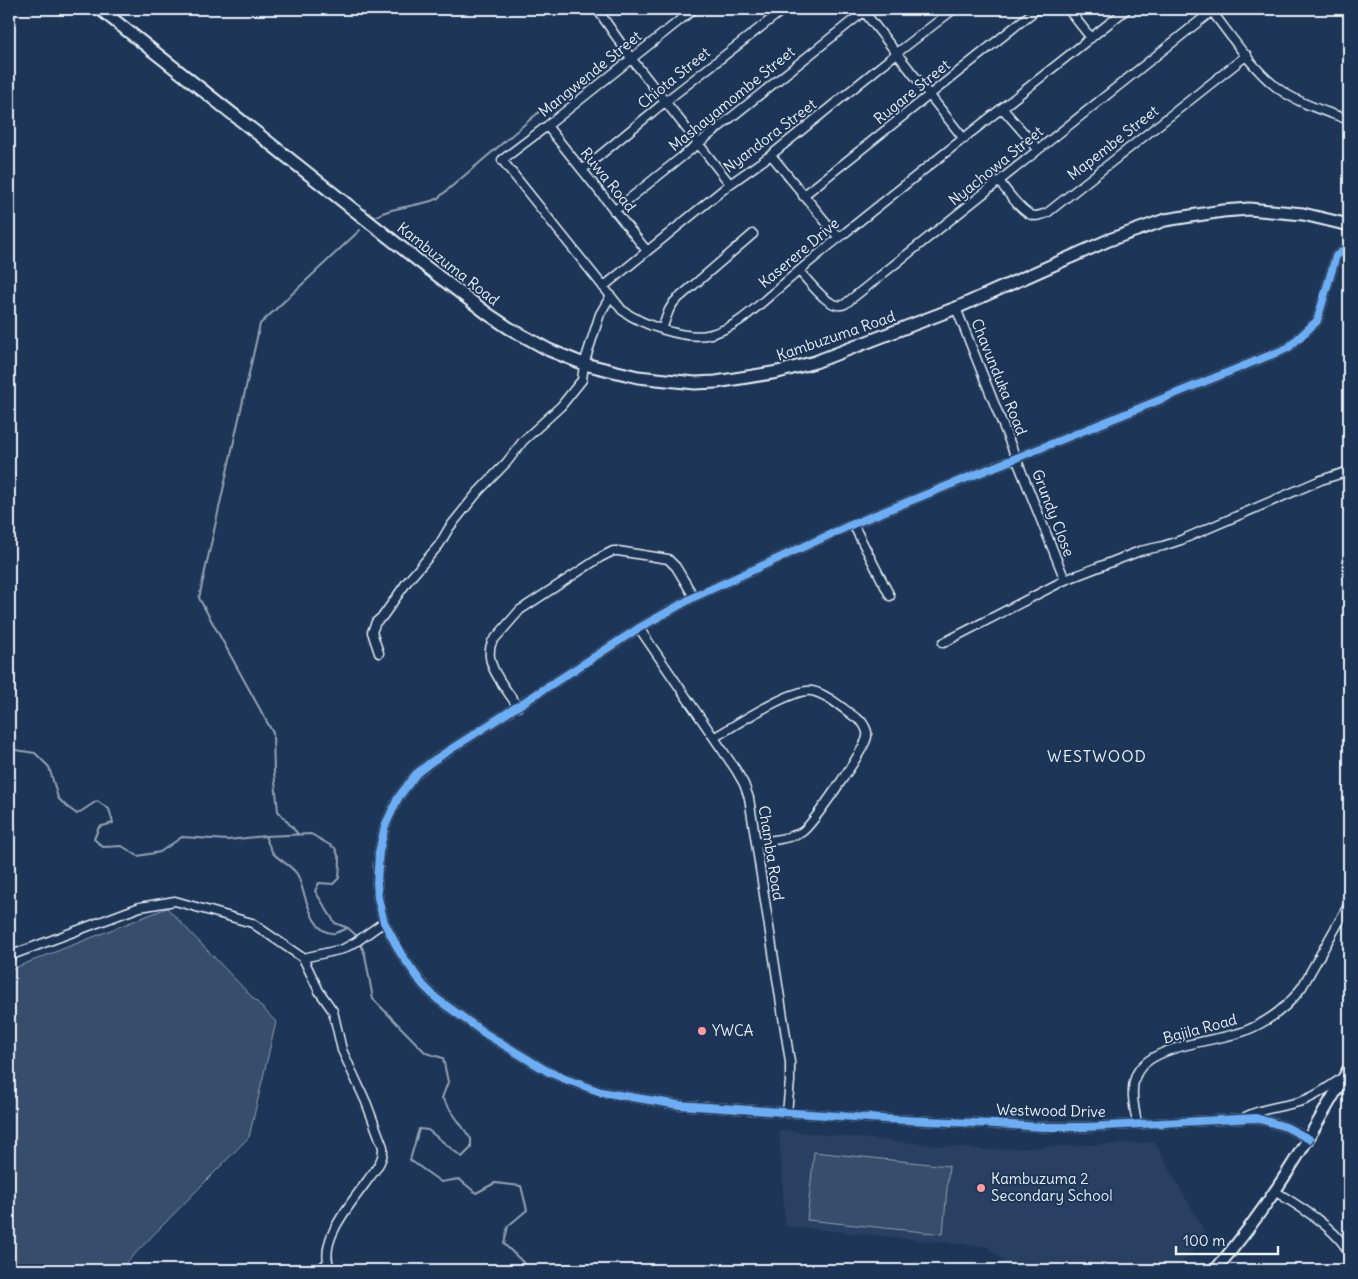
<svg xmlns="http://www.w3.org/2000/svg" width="1358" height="1279" font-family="Delius,sans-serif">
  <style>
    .built { fill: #2a4162 }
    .green { fill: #374d6c; stroke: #909fb2 }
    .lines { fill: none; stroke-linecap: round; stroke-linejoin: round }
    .stream { stroke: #95a4b5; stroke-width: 2 }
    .minor-casing { stroke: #e8f1f8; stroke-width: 11 }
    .tertiary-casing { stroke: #e8f1f8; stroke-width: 14 }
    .secondary-casing { stroke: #e8f1f8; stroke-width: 15 }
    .minor { stroke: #1d3557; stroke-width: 8 }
    .tertiary { stroke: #1d3557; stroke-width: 10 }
    .secondary { stroke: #1d3557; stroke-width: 11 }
    .cycleway-casing { stroke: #1d3557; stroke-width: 11 }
    .cycleway { stroke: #6dadf4; stroke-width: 8 }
    .poi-dot { fill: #ff9aa2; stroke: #1d3557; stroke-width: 2 }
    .labels { text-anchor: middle; stroke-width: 4; stroke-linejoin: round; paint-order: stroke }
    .street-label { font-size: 15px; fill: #e8f1f8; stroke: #1d3557 }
    .poi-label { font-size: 15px; fill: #e8f1f8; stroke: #1d3557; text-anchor: start }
    .neighbourhood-label { font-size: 16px; letter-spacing: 1px; fill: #e8f1f8; stroke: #1d3557 }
  </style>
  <rect width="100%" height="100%" fill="#1d3557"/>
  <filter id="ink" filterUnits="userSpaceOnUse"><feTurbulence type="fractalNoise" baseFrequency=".02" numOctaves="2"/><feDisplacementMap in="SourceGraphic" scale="10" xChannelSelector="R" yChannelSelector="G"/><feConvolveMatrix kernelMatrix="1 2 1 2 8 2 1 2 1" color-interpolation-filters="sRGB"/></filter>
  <g filter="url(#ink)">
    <!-- built -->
    <path class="built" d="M779,1130L984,1150L1154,1142L1207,1236L1174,1270H1013L988,1247L785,1226Z"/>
    <!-- green -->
    <path class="green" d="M167,908L276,1022L249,1137L119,1270H9V970Z
      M814,1152L949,1166L943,1234L807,1220Z"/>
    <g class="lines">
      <!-- stream -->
      <path class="stream" d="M374,217C393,206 416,207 437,199L539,112
        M9,749L35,753L49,767L58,798L66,806L77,814L97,801L109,809L113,823L99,827L94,839L103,847L122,846L138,856L160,852L182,837L228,840L265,836L311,834L335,848L340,860L339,878L333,884L319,883L315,891L335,923L348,928L358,937
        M298,834L278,811L274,772L273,733L199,598L260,324L360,230
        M265,836C267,841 270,848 273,853C280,861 291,865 297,874C305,889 310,936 335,933C339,932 343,930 346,929
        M360,942L365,955L373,999L426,1053L443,1058L448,1082L442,1098L471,1139V1148L462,1157L428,1130L419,1129L410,1160L441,1182L459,1179L476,1193L495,1183L521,1186L527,1210L508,1226L504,1244L527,1266L529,1270"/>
      <!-- minor casing -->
      <g class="minor-casing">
        <path id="minor" d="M597,9L631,58L730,184
          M694,9L547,126L502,160L622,310C642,325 687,341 711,334C737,327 754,309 773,293C795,274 817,255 840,237C935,160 1032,85 1127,9
          M862,9L964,139
          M1068,9L1091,38
          M1210,9C1229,33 1251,67 1275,86C1296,103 1325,111 1349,120
          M1002,108L1038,149
          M547,126L647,251
          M771,155L838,237
          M582,170L666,101L784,9
          M999,181C1006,190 1023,215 1035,216C1039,216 1043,214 1047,213L1247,55
          M803,196L1037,9
          M614,211L867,9
          M799,271C809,281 830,312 845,304L1212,11
          M603,287L730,184L771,155L897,53L954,9
          M956,308L1065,580
          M662,329L669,310L674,302L753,234
          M853,524L890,596
          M639,628L736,770L744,784L749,798L790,1062V1081L787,1113
          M943,643L1065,580L1140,551L1163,546L1181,540L1321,480L1349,471
          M379,653L372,632L376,622L383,616L407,582L439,545L449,528L478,492L507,462L523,441L561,406L582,380L584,364L600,314L610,297
          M518,707C507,689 482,664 492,642L520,610L601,557L613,551H618L668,559L676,567L694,597
          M715,737C734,726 792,688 812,691C828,694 848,713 862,722C866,728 869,733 866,740C861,754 813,824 802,832C790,839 771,840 757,843
          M9,956L140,907L175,901L252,923L303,958L319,991L333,1011L342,1050L366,1102L383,1147C384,1161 375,1170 367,1181C351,1204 316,1242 331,1270
          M303,958L343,949L356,942L384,922
          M1245,1117C1264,1107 1285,1107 1305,1100C1318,1095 1330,1086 1342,1078
          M1137,1124C1135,1110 1130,1092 1135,1078C1145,1044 1217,1042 1245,1031C1267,1022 1288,1007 1302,987L1349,904
          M1309,1139L1286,1127L1256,1118L1086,1127H1042L995,1124L883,1119L679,1105L601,1092L565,1079L547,1071L486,1034L437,999L423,985L401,954L384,922L378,898L377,883L379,852L385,826L398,798L416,774L431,762L639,628L694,597L853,524L1288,348L1317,321L1336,256L1349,247
          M1276,1192C1299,1206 1339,1230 1349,1254
          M319,1270L327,1263"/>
      </g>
      <!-- tertiary casing -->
      <g class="tertiary-casing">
        <path id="tertiary" d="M1215,1270C1269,1208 1309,1139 1349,1068"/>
      </g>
      <!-- secondary casing -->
      <g class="secondary-casing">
        <path id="secondary" d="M100,9L416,259L488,314L509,328L549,350L584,364L638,377L695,383L716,382L778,372L815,362L956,308L1109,240L1165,220L1223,211L1249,209L1303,214L1349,225"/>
      </g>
      <!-- minor -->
      <use href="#minor" class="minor"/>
      <!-- tertiary -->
      <use href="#tertiary" class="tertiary"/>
      <!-- secondary -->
      <use href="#secondary" class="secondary"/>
      <!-- cycleway casing -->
      <g class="cycleway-casing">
        <path id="cycleway" d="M1309,1139L1286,1127L1256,1118L1086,1127H1042L995,1124L883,1119L679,1105L601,1092L565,1079L547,1071L486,1034L437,999L423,985L401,954L384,922L378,898L377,883L379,852L385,826L398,798L416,774L431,762L639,628L694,597L853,524L1288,348L1317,321L1336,256L1349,247"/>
      </g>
      <!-- cycleway -->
      <use href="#cycleway" class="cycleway"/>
    </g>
  </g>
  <!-- markers -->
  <g class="poi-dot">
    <circle cx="702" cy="1031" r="5"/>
    <circle cx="981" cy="1188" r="5"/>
  </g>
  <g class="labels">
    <!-- street labels -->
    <g class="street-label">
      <text transform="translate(590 74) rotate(-39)" y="5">Mangwende Street</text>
      <text transform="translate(674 78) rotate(-39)" y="5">Chiota Street</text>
      <text transform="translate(912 92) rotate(-39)" y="5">Rugare Street</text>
      <text transform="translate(732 99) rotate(-39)" y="5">Mashayamombe Street</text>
      <text transform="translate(770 136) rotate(-37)" y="5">Nyandora Street</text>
      <text transform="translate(1113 143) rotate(-38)" y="5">Mapembe Street</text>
      <text transform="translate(996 166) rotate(-39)" y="5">Nyachowa Street</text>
      <text transform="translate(608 180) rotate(51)" y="5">Ruwa Road</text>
      <text transform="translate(799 253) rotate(-40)" y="5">Kaserere Drive</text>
      <text transform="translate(448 264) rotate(38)" y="5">Kambuzuma Road</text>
      <text transform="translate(836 336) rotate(-19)" y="5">Kambuzuma Road</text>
      <text transform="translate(999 377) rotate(68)" y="5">Chavunduka Road</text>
      <text transform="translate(1053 513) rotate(69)" y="5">Grundy Close</text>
      <text transform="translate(771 853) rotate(81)" y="5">Chamba Road</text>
      <text transform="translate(1200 1029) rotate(-15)" y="5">Bajila Road</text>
      <text transform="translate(1051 1111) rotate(1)" y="5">Westwood Drive</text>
    </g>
    <!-- poi labels -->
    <g class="poi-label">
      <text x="712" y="1036">YWCA</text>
      <text x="991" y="1184">Kambuzuma 2<tspan x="991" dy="17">Secondary School</tspan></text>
    </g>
    <!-- neighbourhood labels -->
    <g class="neighbourhood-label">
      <text x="1097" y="762">WESTWOOD</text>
    </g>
  </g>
  <!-- margin -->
  <rect width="1358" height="1279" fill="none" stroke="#1d3557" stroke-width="30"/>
  <rect x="15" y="15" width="1328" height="1249" fill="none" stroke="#e8f1f8" stroke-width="2" filter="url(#ink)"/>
  <!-- scale -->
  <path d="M1176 1246v8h102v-8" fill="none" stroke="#e8f1f8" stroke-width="2.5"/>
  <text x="1183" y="1246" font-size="15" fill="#e8f1f8" stroke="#1d3557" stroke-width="4" paint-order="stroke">100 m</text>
</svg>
